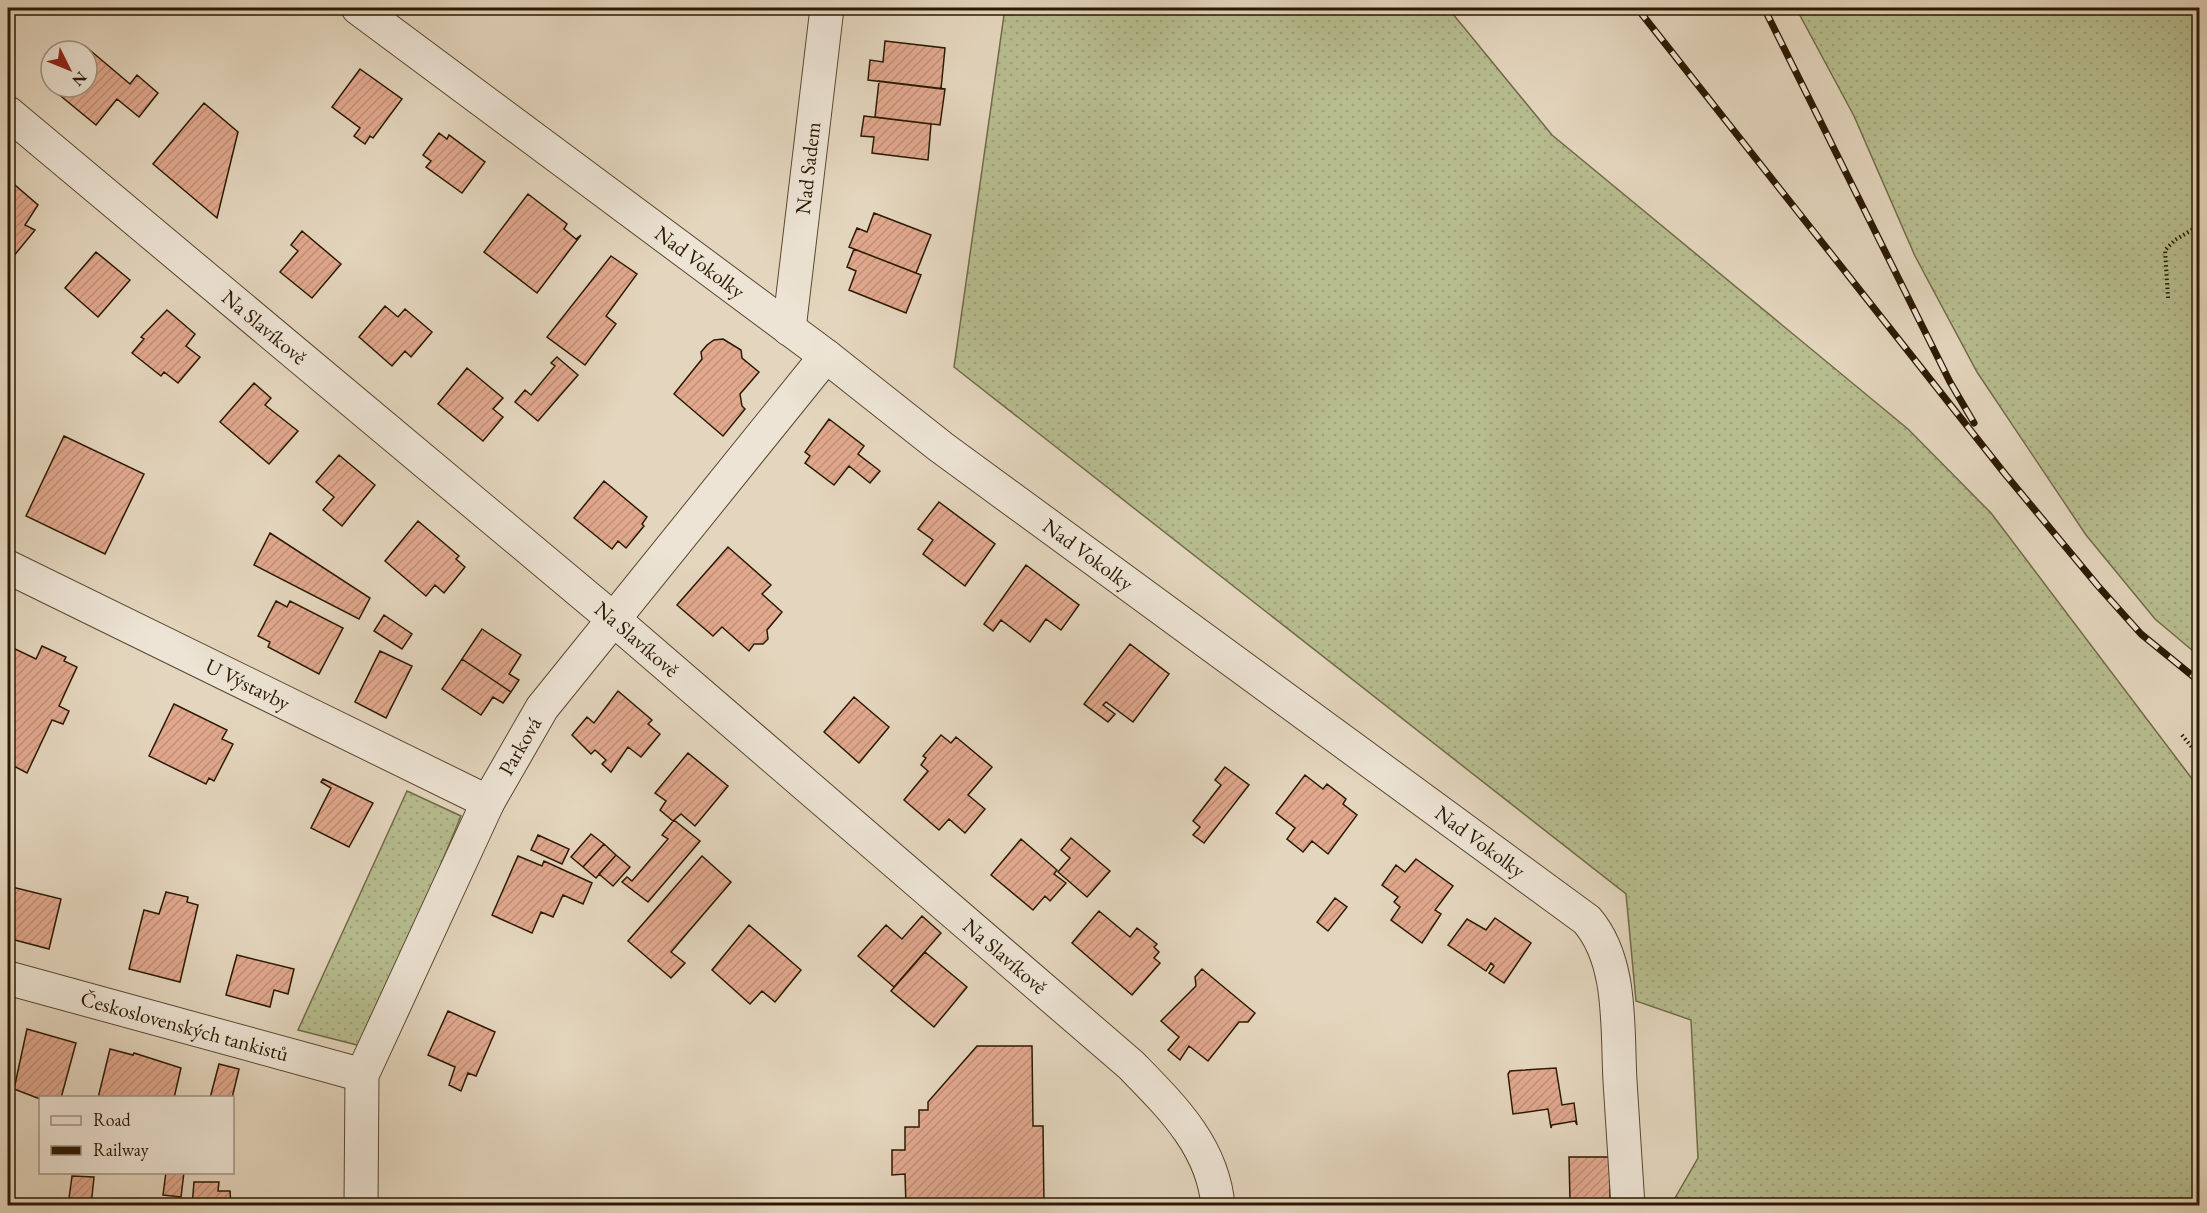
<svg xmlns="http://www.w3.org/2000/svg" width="2207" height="1213" font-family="'EB Garamond',serif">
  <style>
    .grass { fill: url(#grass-dots); stroke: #716b48; stroke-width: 1.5 }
    .building { fill: url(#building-hatch); stroke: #2b1901; stroke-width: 1.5 }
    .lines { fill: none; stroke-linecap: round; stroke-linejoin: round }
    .minor-casing { stroke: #594830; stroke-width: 35 }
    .path { stroke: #2b1901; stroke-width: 4; stroke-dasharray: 1.5 3; stroke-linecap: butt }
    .minor { stroke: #ede4d5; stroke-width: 33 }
    .rail-casing { stroke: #2b1901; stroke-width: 7 }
    .rail { stroke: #ede4d5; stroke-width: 4.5; stroke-dasharray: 14; stroke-linecap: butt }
    .labels { text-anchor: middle; stroke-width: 6; stroke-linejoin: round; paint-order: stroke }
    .street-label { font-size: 21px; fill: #2b1901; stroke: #ede4d5 }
  </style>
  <defs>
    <pattern id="grass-dots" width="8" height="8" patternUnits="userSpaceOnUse" patternTransform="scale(1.5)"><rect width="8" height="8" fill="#b7bd8f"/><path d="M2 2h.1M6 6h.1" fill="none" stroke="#9ea27a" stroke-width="1.8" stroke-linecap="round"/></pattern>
    <pattern id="building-hatch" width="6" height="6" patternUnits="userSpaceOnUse" patternTransform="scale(1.5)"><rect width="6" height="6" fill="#e1a88e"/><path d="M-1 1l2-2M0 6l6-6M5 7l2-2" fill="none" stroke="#c19079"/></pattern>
  </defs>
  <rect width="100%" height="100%" fill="#e4d6be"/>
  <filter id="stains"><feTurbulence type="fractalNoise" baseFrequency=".00333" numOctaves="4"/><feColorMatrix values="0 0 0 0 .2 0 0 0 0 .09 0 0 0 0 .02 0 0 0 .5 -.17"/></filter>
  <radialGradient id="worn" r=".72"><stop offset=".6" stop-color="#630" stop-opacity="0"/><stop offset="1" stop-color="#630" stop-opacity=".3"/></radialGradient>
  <!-- grass -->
  <path class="grass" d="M1005,8H1448L1552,135L1908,429L1991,513L2199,788V1205H1671L1698,1158L1691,1020L1636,1001L1626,894L954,367Z
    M1796,8H2199V656L2155,619L2086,535L1977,372L1915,256L1854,116Z
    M407,791L461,816L365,1047L298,1030Z"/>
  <!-- building -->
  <path class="building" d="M885,41L945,48L941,89L868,80L870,60L883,62Z
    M85,46L130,84L137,75L158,93L139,117L117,99L96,125L51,88L87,87V51H81Z
    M360,69L402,99L373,138L370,136L365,144L354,136L360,128L332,107Z
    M879,81L945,89L940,125L875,117Z
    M204,103L238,132L217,218L153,164Z
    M864,116L931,124L928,160L872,153L874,137L861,136Z
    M439,133L447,139L449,135L485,162L462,193L426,167L431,161L423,155Z
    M8,179L38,205L25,225L35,230L8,263Z
    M528,194L567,224L564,229L576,239L581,235L537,293L484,252Z
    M874,213L931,235L916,273L849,247L857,228L867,232Z
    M302,231L341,264L312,298L280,272L298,251L291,245Z
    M854,249L921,275L906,313L849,290L856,271L847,267Z
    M96,252L130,280L98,317L65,288Z
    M611,256L637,274L606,316L616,324L585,365L547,337Z
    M385,306L398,317L405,309L432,332L411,357L405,351L392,366L359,337Z
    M167,310L195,334L186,346L200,357L178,383L164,372L161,376L132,353L144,339L141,337Z
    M723,339L741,350L742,358L759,372L740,394L742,406L745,409L723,436L674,394L702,359L701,352L707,345L714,340Z
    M557,357L578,375L538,421L515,402L525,390L531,395L555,366L551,363Z
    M467,368L503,398L493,409L503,417L483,441L438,404Z
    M254,383L271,398L265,405L298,431L269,464L220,422Z
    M829,419L864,446L858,454L880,471L870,483L849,466L834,485L805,463L810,456L805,452Z
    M64,436L144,474L105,554L26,516Z
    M339,455L375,485L342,526L323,510L334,497L316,482Z
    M604,481L647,517L642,524L644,526L626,548L618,541L612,549L574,518Z
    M939,502L995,544L965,586L923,554L933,540L918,529Z
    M418,521L459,556L456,559L465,567L444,593L435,585L426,596L385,561Z
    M270,533L370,598L359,619L254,565Z
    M728,547L771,585L762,594L782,612L767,630L768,639L763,644H754L749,651L722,627L713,636L677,605Z
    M1026,565L1079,605L1061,630L1046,619L1030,642L1001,620L993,631L984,624Z
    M276,601L287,607L290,601L343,628L319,674L268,647L270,642L258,636Z
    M384,615L412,634L402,649L374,631Z
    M482,629L521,655L509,674L519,680L511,692L462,659Z
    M1130,644L1169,674L1133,722L1106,702L1103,705L1115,714L1108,722L1084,704Z
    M42,646L66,657L64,661L77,667L59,706L69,711L63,724L52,720L27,773L8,763V654L11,647L36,659Z
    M380,651L412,666L386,718L355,702Z
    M462,659L511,692L503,703L493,697L481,715L442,689Z
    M618,691L652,720L648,724L660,734L641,757L628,747L611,772L602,764L606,760L595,750L591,754L572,735L587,717L594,723Z
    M854,697L889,727L859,763L824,732Z
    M174,704L227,730L222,739L233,744L214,781L209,778L206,784L149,756Z
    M941,735L951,743L956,737L992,767L968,795L985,809L965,833L949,819L939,830L904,800L928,771L921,765L926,758L923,756Z
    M688,753L728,786L695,826L681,814L673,821L660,810L666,801L655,793Z
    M1225,767L1249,785L1204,843L1193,835L1200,827L1193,821L1221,785L1215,780Z
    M1305,775L1323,789L1327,784L1346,799L1343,804L1357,815L1328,854L1312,841L1303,852L1287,839L1295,828L1276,813Z
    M323,779L373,803L349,847L311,828L331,788L321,782Z
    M674,820L700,841L648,902L622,882L627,877L632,881L668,839L662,835Z
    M591,834L604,844L583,867L571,857Z
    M538,835L569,849L562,864L531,850Z
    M1071,838L1110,871L1087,897L1058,872L1070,858L1061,850Z
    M1021,839L1057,870L1054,874L1066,883L1050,901L1045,896L1033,910L991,875Z
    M604,844L616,855L596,878L583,867Z
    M616,855L630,867L613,886L599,874Z
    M518,856L542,866L544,861L592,883L583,904L563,895L553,917L541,912L532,933L492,915Z
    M702,856L731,882L671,952L685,963L671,978L628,941Z
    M1416,859L1453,886L1435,910L1441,914L1422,943L1391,920L1400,907L1394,902L1398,897L1382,885L1396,865L1405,872Z
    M8,886L61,899L49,949L11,939L8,947Z
    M166,892L188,897L187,902L198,905L180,982L129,969L144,910L159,914Z
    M1335,898L1347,907L1328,931L1317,922Z
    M1099,911L1130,937L1137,928L1157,944L1154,947L1159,952L1154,958L1160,963L1132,995L1072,943Z
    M922,916L941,933L894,987L858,956L886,925L902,939Z
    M1495,918L1531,943L1504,983L1489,973L1494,966L1491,963L1486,971L1448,945L1467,919L1486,930Z
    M749,925L801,970L775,1002L762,991L750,1004L712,970Z
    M925,952L967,987L934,1027L891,991Z
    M237,955L294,969L288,994L274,990L270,1007L226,995Z
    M1202,969L1255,1013L1248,1022H1239L1208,1061L1189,1046L1180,1060L1168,1050L1179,1037L1161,1021L1196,986L1195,977Z
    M448,1011L495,1032L476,1076L468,1073L461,1091L449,1085L455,1067L428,1055Z
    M27,1029L76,1043L61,1098L40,1099L14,1089Z
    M977,1046H1032L1033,1126H1043L1044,1206H906L905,1174L892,1175V1150H905V1127H919V1110H928V1102Z
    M110,1049L133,1055L134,1053L181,1068L174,1098H98Z
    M219,1064L239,1069L232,1098H210Z
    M1556,1068L1562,1105L1574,1103L1577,1125L1575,1121L1552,1125L1551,1128L1548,1109L1513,1114L1508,1074L1510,1071Z
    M1569,1157H1610V1201H1570Z
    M166,1172H184L181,1197L163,1195Z
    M72,1176L94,1177L91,1206H68Z
    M194,1182H219L218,1191H230L231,1206H192Z
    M1044,1200L1116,1202V1206H1044Z"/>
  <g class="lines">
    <!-- minor casing -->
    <g class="minor-casing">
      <g id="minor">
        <path id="s1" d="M358,8L826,356L941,447L1587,920C1623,962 1617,1029 1620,1081C1623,1122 1625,1164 1628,1206"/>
        <path id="s2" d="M8,113L612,618L1131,1065C1171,1106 1213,1146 1218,1206"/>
        <path id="s3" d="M789,329L827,8"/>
        <path id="s4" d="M8,567L488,802"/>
        <path id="s5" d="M8,978L362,1075"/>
        <path id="s6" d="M361,1206L362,1075L488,802L542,708L826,356"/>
      </g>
    </g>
    <!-- path -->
    <path class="path" d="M2168,298L2165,250L2175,240L2200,225
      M2182,735L2200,757"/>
    <!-- minor -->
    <use href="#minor" class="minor"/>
    <!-- rail casing -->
    <g class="rail-casing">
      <path id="rail" d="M1637,8L2005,474L2098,586L2141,634L2200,682
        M1764,8L1950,382L1974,423"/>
    </g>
    <!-- rail -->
    <use href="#rail" class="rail"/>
  </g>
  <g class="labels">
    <!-- street labels -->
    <g class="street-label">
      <text dy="7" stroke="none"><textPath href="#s3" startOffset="162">Nad Sadem</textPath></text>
      <text dy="7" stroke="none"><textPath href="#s1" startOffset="426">Nad Vokolky</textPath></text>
      <text dy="7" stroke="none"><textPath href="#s2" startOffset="334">Na Slavíkově</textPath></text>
      <text dy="7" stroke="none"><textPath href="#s1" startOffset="912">Nad Vokolky</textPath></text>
      <text dy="7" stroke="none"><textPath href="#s2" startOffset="820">Na Slavíkově</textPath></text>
      <text dy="7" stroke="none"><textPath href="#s4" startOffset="267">U Výstavby</textPath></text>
      <text dy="7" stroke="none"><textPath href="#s6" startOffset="496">Parková</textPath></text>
      <text dy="7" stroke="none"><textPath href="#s1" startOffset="1398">Nad Vokolky</textPath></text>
      <text dy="7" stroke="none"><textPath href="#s2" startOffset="1306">Na Slavíkově</textPath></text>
      <text dy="7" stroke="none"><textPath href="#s5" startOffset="183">Československých tankistů</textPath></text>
    </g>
  </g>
  <!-- margin -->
  <rect width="2207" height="1213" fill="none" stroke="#e4d6be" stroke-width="30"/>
  <rect x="9" y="9" width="2189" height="1195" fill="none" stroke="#2b1901" stroke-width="3"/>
  <rect x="15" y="15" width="2177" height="1183" fill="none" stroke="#2b1901" stroke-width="1.5"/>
  <!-- legend -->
  <rect x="39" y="1096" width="195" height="78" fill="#ede4d5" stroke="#9f9380" stroke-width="1.5"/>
  <rect x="51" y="1116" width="30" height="9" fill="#ede4d5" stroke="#9f9380" stroke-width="1.5"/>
  <text x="93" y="1126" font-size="18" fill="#2b1901">Road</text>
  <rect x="51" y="1146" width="30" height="9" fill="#2b1901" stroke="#9f9380" stroke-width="1.5"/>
  <text x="93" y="1156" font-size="18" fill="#2b1901">Railway</text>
  <!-- north arrow -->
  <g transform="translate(69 69) rotate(133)"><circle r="28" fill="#ede4d5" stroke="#9f9380" stroke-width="1.5"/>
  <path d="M0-4.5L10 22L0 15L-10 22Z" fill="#8f2418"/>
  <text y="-9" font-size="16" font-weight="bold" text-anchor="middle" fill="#2b1901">N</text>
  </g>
  <rect width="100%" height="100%" filter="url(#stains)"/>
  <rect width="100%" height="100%" fill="url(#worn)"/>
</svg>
